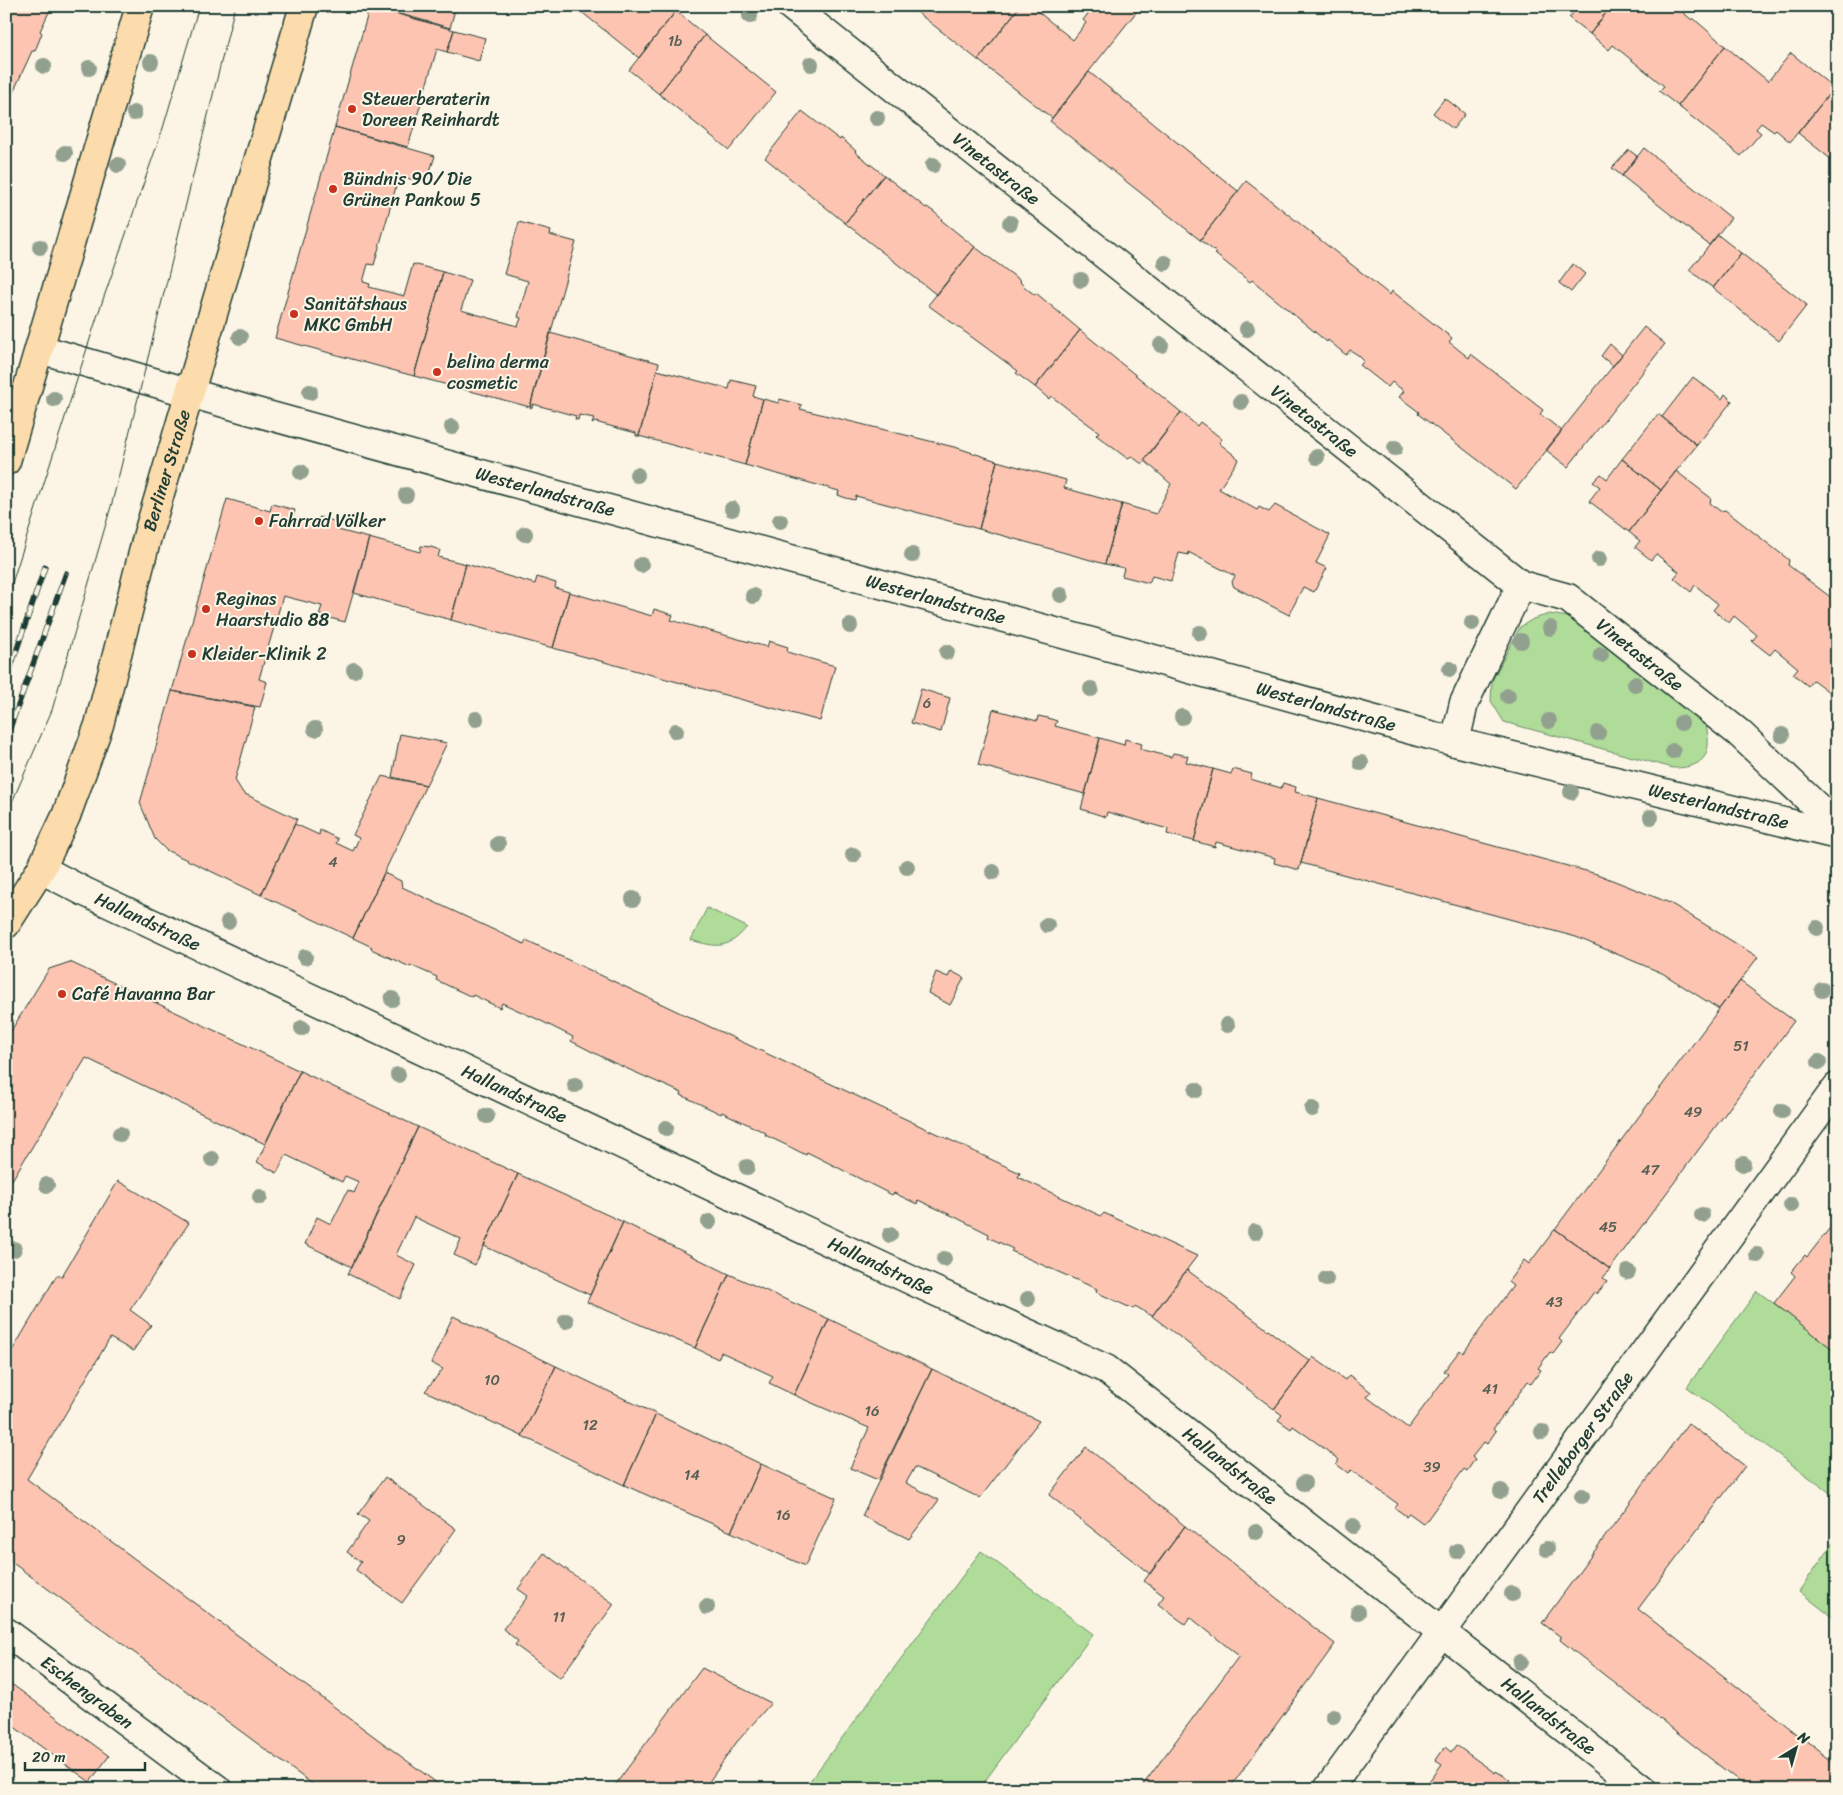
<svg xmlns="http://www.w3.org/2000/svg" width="1843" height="1795" font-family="Sriracha,sans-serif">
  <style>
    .green { fill: #b0dc9a; stroke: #688c67 }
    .building { fill: #fdc4b1; stroke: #1f3d34 }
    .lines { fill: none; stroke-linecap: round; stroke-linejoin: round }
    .street-casing { stroke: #1f3d34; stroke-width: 31 }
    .primary-casing { stroke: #1f3d34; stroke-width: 31 }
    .street { stroke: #fcf5e5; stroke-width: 28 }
    .primary { stroke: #fcdcac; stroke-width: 28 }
    .tram { stroke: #1f3d34; stroke-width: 1 }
    .rail-casing { stroke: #1f3d34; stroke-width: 5.5 }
    .rail { stroke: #fcf5e5; stroke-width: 4; stroke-dasharray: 11; stroke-linecap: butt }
    .tree { fill: #92a18f }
    .poi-dot { fill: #c8321e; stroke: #fcf5e5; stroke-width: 2 }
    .labels { text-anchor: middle; stroke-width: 4; stroke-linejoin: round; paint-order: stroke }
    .number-label { font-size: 15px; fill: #565f53 }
    .poi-label { font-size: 18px; fill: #1f3d34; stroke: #fcf5e5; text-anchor: start }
    .street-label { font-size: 18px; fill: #1f3d34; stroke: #fcf5e5 }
  </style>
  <rect width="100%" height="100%" fill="#fcf5e5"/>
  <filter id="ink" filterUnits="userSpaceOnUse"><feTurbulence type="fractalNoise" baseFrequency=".02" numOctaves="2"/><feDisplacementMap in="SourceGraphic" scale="10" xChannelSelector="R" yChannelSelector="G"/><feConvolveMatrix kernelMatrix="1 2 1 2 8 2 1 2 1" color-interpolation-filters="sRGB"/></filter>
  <g filter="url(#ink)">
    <!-- green -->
    <path class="green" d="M1550,614L1568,617L1583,625L1705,721C1713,752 1707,768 1673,768L1504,722L1491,701L1492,681L1520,627L1533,619Z
      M707,908L747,927C729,949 718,948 691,940Z
      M1757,1291L1837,1350V1498L1687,1387Z
      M1837,1537V1621L1799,1591Z
      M981,1551L1093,1634L979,1789H804Z"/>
    <!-- building -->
    <path class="building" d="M6,6H52L40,31L42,33L35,51H32L6,108Z
      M370,6L454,30L447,52L437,49L408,147L335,127Z
      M372,6H456L450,28Z
      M574,6H669L676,11L639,58Z
      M909,6H1020L978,60Z
      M1020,6H1031L1073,40L1086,23L1083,20L1094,6H1141L1052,118L978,60Z
      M1565,6H1611L1590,34L1569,18L1573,13Z
      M1611,6H1675L1692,20L1693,18L1725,46L1678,106L1659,91L1664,86L1613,45L1609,50L1590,34Z
      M676,11L705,35L659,94L629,70Z
      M454,30L485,38L479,61L447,52Z
      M705,35L776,92L729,150L659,94Z
      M1725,46L1768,81L1791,53L1834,88L1790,142L1776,130L1774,132L1761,123L1756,129L1761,133L1741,156L1678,106Z
      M1089,72L1238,191L1200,240L1050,121Z
      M1834,88L1837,91V164L1798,133Z
      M1445,98L1465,114L1453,129L1433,113Z
      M802,111L840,140L841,138L848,144L856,151L855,152L884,175L845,223L765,158Z
      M335,127L435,156L426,183L399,176L374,265L368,264L363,282L370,284L369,287L404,296L413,264L443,272L414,376L275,338Z
      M1644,148L1731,218L1709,245L1622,176Z
      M1629,150L1637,156L1622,176L1612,168Z
      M884,175L926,208L927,207L934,212L942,219L941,220L975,247L937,295L845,223Z
      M1246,181L1390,295L1392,291L1452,338L1449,342L1469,358L1471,354L1543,410L1540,414L1562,431L1516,489L1418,414L1419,412L1399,397L1404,391L1392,382L1388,387L1360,365L1364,361L1358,355L1350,350L1346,355L1328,340L1327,342L1252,280L1250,282L1215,254L1217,253L1200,240Z
      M519,222L551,231L550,235L576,242L530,407L414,376L443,272L470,280L461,310L518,326L521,318L518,317L528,281L504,274Z
      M1718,235L1741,253L1713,288L1689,270Z
      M975,247L1021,281L1020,282L1027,289L1035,295L1036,293L1080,330L1035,387L1016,373L1018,371L928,305Z
      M1741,253L1807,305L1779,341L1713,288Z
      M1573,264L1585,274L1571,292L1559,283Z
      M1644,327L1665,344L1568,467L1546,450Z
      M1080,330L1181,412L1142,464L1131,456L1128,459L1096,435L1099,432L1051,396L1049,399L1035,387Z
      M550,333L659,363L639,436H636V433L595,422L592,424L594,418L579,415L578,420L575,419L576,416L533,404L532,408L530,407Z
      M1610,344L1622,355L1613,366L1601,356Z
      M657,370L729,389L731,380L756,386L753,396L763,399L745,465L639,436Z
      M1693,377L1722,399L1725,394L1732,401L1697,445L1662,417Z
      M763,399L779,403L780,399L802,405L800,409L958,448L997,461L979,529L856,496L855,500L846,498L838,495L839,491L745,465Z
      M1181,412L1197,426L1200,422L1212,431L1222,439L1219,443L1239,459L1219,489L1257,510L1259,507L1269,512L1275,505L1330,535L1316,563L1327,568L1314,592L1303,587L1289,615L1234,587L1232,582L1235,576L1188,552L1189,555L1179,553L1171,581L1152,576L1149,583L1122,576L1124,568L1105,564L1122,504L1156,514L1171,484L1144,460Z
      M1658,414L1697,445L1661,490L1622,459Z
      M1622,459L1661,490L1629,532L1589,501L1600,487L1593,482L1601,474L1607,479Z
      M997,461L1066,480L1064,488L1122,504L1105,564L979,529Z
      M1676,471L1711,498L1710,503L1720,511L1725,510L1789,560L1788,565L1837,602V709L1831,704L1836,698L1825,689L1813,680L1808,686L1793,674L1798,668L1775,649L1770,655L1752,641L1757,635L1734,616L1729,623L1713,610L1718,604L1695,585L1691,592L1674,578L1679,572L1656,554L1651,560L1635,547L1640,541L1629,532Z
      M227,499L270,511L272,504L295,510L293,517L317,524L319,517L341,523L338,530L369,538L345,622L319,615L322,606L283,596L259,679L267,682L260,707L172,691Z
      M369,538L420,552L421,546L431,547L440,550L438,557L466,564L451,620L354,593Z
      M466,564L535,584L537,577L556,583L555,588L569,592L553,648L451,620Z
      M569,592L652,616L654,609L673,615L671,620L767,647L769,641L788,647L787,652L835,666L820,721L553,648Z
      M921,689L950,698L941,732L911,723Z
      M172,691L255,707L235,780L243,793L297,819L261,895L166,850L155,839L140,803Z
      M993,709L1037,721L1038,716L1048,718L1057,721L1055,726L1100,738L1085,794L978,765Z
      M400,734L447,743L426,785L392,777Z
      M1100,738L1124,745L1125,739L1142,744L1140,749L1171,757L1173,753L1188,756L1186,762L1213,769L1194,841L1167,834L1168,829L1107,812L1106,817L1081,809Z
      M1213,769L1231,774L1233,769L1252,774L1250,779L1281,788L1283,783L1296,787L1295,792L1318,798L1299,870L1274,863L1275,858L1216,842L1215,847L1194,841Z
      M382,776L426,785L353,938L261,895L295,824L319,835L320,830L338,839L336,843L353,851L359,838L353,835Z
      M1318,798L1597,874L1670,903L1758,957L1719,1009L1662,973L1576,937L1301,863Z
      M384,873L401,881L402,887L524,944L526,940L1020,1173L1018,1177L1101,1216L1104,1213L1197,1256L1152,1316L1135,1306L1133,1309L1096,1292L1097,1289L1011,1251L1013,1249L988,1237L989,1234L955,1217L918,1200L917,1204L894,1193L892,1195L807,1152L806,1155L784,1144L765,1135L766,1133L722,1112L721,1114L681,1095L682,1093L612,1062L571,1041L573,1037L537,1019L502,1003L500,1008L473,995L472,997L436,980L437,977L410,965V967L371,949L372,947L353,938Z
      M70,962L300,1071L265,1144L86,1058L6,1190V1039L49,969Z
      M951,971L964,978L950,1005L928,993L936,972L948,977Z
      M1740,981L1794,1021L1610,1269L1555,1229Z
      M300,1071L418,1127L352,1267L305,1244L317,1217L331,1224L348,1190L354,1193L359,1182L345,1176L342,1182L286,1155L277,1173L257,1162Z
      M418,1127L518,1174L475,1265L454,1255L461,1239L414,1217L396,1255L416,1265L400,1299L348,1274Z
      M518,1174L623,1222L590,1295L484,1246Z
      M118,1181L189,1223L130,1310L151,1325L133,1351L110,1338L27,1479L445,1789H319L6,1558V1361L57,1275L62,1276Z
      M1837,1219V1349L1835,1351L1774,1303L1795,1276L1791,1272L1805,1255L1807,1257Z
      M623,1222L729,1274L695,1348L587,1302Z
      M1555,1229L1610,1269L1603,1278L1607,1281L1597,1294L1594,1292L1559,1339L1562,1342L1553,1354L1550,1352L1538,1368L1541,1370L1531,1384L1528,1381L1493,1429L1496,1431L1487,1444L1484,1442L1472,1457L1475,1459L1467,1471L1464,1469L1424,1524L1409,1513L1406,1516L1395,1508L1398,1504L1351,1470L1348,1473L1336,1464L1339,1460L1317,1443L1293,1426L1291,1429L1278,1420L1282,1415L1274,1409L1313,1357L1345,1380L1349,1375L1371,1392L1367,1397L1408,1428L1448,1374L1444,1371L1460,1350L1463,1353L1513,1286L1508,1282L1524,1260L1529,1264Z
      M1187,1270L1310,1361L1274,1409L1152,1316Z
      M729,1274L829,1319L794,1395L769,1383L773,1376L721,1352L718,1359L695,1348Z
      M453,1316L556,1366L522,1436L425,1391L443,1369L431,1363Z
      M829,1319L932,1369L878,1480L850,1468L869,1428L794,1395Z
      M556,1366L656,1414L624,1485L522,1436Z
      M932,1369L1039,1421L980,1498L915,1467L906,1483L939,1500L909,1539L862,1516Z
      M656,1414L761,1464L731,1532L624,1485Z
      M1688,1423L1745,1466L1638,1609L1837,1765V1789H1749L1560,1640L1561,1637L1542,1623Z
      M1086,1447L1185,1526L1150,1574L1049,1495Z
      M761,1464L836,1498L805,1566L731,1532Z
      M385,1477L456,1529L402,1603L356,1570L361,1562L347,1552L369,1521L358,1514Z
      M1185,1526L1335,1644L1229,1789H1140L1239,1656L1190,1617L1185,1624L1158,1604L1164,1596L1144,1581Z
      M544,1553L614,1604L560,1678L515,1645L518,1641L503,1629L528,1596L518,1589Z
      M702,1668L771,1703L736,1743L704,1789H612Z
      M6,1680L109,1756L90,1782L6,1721Z
      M1456,1745L1495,1773L1496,1771L1510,1780L1508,1782L1516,1789H1423L1442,1764L1436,1760L1445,1747L1451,1752Z"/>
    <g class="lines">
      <!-- street casing -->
      <g class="street-casing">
        <g id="street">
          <path id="s1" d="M791,6L1521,585L1568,598L1739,733L1837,826"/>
          <path id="s2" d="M40,349L245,409L1455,742L1837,835"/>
          <path d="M1455,742L1464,703L1521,585"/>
          <path id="s3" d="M41,869L85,892L915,1282L1106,1369L1642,1789"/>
          <path id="s4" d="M6,1632L217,1789"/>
          <path id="s5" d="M1328,1789L1837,1087"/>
        </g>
      </g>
      <!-- primary casing -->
      <g class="primary-casing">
        <g id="primary">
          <path d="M6,461L140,6"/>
          <path id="s6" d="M6,924L41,869L66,816L99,725L147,537L304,6"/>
        </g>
      </g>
      <!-- street -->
      <use href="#street" class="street"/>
      <!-- primary -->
      <use href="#primary" class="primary"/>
      <!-- tram -->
      <path class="tram" d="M6,602L98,314L163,128L199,6
        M6,816L52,710L112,503L235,6"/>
      <!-- rail casing -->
      <g class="rail-casing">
        <path id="rail" d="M6,681L45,567
          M6,739L66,573"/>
      </g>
      <!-- rail -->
      <use href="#rail" class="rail"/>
    </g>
    <!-- trees -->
    <g class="tree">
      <circle cx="750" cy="16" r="8"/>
      <circle cx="151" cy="62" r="8"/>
      <circle cx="811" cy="64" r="8"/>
      <circle cx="44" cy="66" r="8"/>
      <circle cx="89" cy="68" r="8"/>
      <circle cx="134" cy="113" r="8"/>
      <circle cx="877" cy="118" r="8"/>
      <circle cx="65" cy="153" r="8"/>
      <circle cx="118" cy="165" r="8"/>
      <circle cx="933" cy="165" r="8"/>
      <circle cx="1010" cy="223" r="8"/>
      <circle cx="40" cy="247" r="8"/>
      <circle cx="1165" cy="263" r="8"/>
      <circle cx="1081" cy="280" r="8"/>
      <circle cx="1247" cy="329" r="8"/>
      <circle cx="240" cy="337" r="8"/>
      <circle cx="1161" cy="345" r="8"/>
      <circle cx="310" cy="392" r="8"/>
      <circle cx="54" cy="399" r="8"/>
      <circle cx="1241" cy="402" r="8"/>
      <circle cx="452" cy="427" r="8"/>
      <circle cx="1395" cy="448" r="8"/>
      <circle cx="1317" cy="457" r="8"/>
      <circle cx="301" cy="472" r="8"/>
      <circle cx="637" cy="475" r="8"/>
      <circle cx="406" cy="495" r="8"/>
      <circle cx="732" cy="509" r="8"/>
      <circle cx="780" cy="521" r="8"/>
      <circle cx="525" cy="534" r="8"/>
      <circle cx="912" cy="555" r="8"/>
      <circle cx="1599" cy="559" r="8"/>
      <circle cx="641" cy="565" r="8"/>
      <circle cx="1061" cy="595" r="8"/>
      <circle cx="753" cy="596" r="8"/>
      <circle cx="1472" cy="623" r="8"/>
      <circle cx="850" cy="626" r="8"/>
      <circle cx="1550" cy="628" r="8"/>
      <circle cx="1200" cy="633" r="8"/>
      <circle cx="1521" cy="641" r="8"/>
      <circle cx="947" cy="652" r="8"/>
      <circle cx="1601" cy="655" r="8"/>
      <circle cx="1450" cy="669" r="8"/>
      <circle cx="354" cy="670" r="8"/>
      <circle cx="1635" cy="684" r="8"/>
      <circle cx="1091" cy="689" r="8"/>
      <circle cx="1508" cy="696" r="8"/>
      <circle cx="1182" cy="717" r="8"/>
      <circle cx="476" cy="719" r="8"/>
      <circle cx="1549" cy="721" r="8"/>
      <circle cx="1681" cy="723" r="8"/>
      <circle cx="315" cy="729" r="8"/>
      <circle cx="676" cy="731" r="8"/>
      <circle cx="1598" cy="733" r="8"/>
      <circle cx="1782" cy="735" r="8"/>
      <circle cx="1673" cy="751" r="8"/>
      <circle cx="1361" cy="763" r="8"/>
      <circle cx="1571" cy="792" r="8"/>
      <circle cx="1651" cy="817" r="8"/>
      <circle cx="498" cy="844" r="8"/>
      <circle cx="853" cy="855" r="8"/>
      <circle cx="907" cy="867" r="8"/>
      <circle cx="993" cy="872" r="8"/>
      <circle cx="633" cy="899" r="8"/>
      <circle cx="228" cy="922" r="8"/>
      <circle cx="1047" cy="925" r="8"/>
      <circle cx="1817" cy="928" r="8"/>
      <circle cx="305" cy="957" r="8"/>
      <circle cx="1822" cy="990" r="8"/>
      <circle cx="392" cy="999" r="8"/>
      <circle cx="1227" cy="1025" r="8"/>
      <circle cx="302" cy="1028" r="8"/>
      <circle cx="1819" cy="1062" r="8"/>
      <circle cx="398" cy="1075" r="8"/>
      <circle cx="575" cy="1085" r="8"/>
      <circle cx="1196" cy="1090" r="8"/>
      <circle cx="1312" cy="1109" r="8"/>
      <circle cx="1782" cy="1111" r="8"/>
      <circle cx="487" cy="1116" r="8"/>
      <circle cx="666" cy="1128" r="8"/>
      <circle cx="120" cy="1134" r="8"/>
      <circle cx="212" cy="1159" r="8"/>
      <circle cx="1743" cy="1164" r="8"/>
      <circle cx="747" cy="1167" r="8"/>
      <circle cx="47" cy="1185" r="8"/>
      <circle cx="260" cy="1197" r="8"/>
      <circle cx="1791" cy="1205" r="8"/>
      <circle cx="1702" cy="1215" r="8"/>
      <circle cx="709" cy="1222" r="8"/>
      <circle cx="1255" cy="1232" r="8"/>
      <circle cx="890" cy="1235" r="8"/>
      <circle cx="14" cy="1249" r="8"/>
      <circle cx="1757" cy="1255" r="8"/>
      <circle cx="944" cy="1259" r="8"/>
      <circle cx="1628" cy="1272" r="8"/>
      <circle cx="1326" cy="1279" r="8"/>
      <circle cx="1028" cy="1299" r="8"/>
      <circle cx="566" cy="1321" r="8"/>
      <circle cx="1542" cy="1432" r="8"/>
      <circle cx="1304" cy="1483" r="8"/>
      <circle cx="1501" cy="1491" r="8"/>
      <circle cx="1582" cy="1496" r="8"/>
      <circle cx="1353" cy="1526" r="8"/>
      <circle cx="1256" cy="1532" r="8"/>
      <circle cx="1547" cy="1549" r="8"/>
      <circle cx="1457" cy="1551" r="8"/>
      <circle cx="1512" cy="1594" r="8"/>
      <circle cx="707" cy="1607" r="8"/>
      <circle cx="1358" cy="1612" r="8"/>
      <circle cx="1520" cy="1662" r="8"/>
      <circle cx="1333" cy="1716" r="8"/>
    </g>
  </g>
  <!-- markers -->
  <g class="poi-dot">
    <circle cx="352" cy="109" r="5"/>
    <circle cx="333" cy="189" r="5"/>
    <circle cx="294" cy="314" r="5"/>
    <circle cx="437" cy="372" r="5"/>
    <circle cx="259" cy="521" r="5"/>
    <circle cx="206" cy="609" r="5"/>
    <circle cx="192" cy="654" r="5"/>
    <circle cx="62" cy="994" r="5"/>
  </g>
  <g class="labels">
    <!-- number labels -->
    <g class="number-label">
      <text x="675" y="46">1b</text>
      <text x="927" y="708">6</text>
      <text x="333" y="867">4</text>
      <text x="1741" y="1051">51</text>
      <text x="1693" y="1117">49</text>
      <text x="1650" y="1175">47</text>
      <text x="1608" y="1232">45</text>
      <text x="1554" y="1307">43</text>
      <text x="492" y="1385">10</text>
      <text x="1490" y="1394">41</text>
      <text x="872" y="1416">16</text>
      <text x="590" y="1430">12</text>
      <text x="1432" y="1472">39</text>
      <text x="692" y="1480">14</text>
      <text x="783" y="1520">16</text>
      <text x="401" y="1545">9</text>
      <text x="559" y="1622">11</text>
    </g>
    <!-- poi labels -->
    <g class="poi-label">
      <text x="362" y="105">Steuerberaterin<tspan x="362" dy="21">Doreen Reinhardt</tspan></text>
      <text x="343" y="185">Bündnis 90/ Die<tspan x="343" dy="21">Grünen Pankow 5</tspan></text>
      <text x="304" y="310">Sanitätshaus<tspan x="304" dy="21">MKC GmbH</tspan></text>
      <text x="447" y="368">belina derma<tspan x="447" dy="21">cosmetic</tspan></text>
      <text x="269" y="527">Fahrrad Völker</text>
      <text x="216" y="605">Reginas<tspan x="216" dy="21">Haarstudio 88</tspan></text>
      <text x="202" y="660">Kleider-Klinik 2</text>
      <text x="72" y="1000">Café Havanna Bar</text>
    </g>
    <!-- street labels -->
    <g class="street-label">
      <text dy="6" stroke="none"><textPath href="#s1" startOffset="262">Vinetastraße</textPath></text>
      <text dy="6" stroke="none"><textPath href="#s1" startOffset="668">Vinetastraße</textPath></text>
      <text dy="6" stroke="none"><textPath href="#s6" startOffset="484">Berliner Straße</textPath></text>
      <text dy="6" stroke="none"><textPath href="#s2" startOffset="525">Westerlandstraße</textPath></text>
      <text dy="6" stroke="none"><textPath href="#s2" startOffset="930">Westerlandstraße</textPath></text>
      <text dy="6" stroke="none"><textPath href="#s1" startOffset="1072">Vinetastraße</textPath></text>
      <text dy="6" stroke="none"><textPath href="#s2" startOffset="1335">Westerlandstraße</textPath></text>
      <text dy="6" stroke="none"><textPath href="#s2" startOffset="1740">Westerlandstraße</textPath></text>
      <text dy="6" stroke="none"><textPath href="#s3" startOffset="119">Hallandstraße</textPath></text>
      <text dy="6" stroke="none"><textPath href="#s3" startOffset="524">Hallandstraße</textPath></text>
      <text dy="6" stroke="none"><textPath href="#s3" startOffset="929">Hallandstraße</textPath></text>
      <text dy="6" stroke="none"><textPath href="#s5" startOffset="434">Trelleborger Straße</textPath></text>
      <text dy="6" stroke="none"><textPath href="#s3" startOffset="1334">Hallandstraße</textPath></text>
      <text dy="6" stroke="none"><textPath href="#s4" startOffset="101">Eschengraben</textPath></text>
      <text dy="6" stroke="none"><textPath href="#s3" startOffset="1739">Hallandstraße</textPath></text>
    </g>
  </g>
  <!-- margin -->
  <rect width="1843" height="1795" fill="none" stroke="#fcf5e5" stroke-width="25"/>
  <rect x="12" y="12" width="1818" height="1770" fill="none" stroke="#1f3d34" stroke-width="2" filter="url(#ink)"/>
  <!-- north arrow -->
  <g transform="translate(1796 1748) rotate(37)" stroke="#fcf5e5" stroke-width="4" paint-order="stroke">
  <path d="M0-4L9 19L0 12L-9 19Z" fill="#1f3d34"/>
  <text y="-8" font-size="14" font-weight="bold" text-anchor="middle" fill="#1f3d34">N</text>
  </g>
  <!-- scale -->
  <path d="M25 1762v8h120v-8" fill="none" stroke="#1f3d34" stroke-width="2.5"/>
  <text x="32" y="1762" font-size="15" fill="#1f3d34" stroke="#fcf5e5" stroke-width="4" paint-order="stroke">20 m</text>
</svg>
